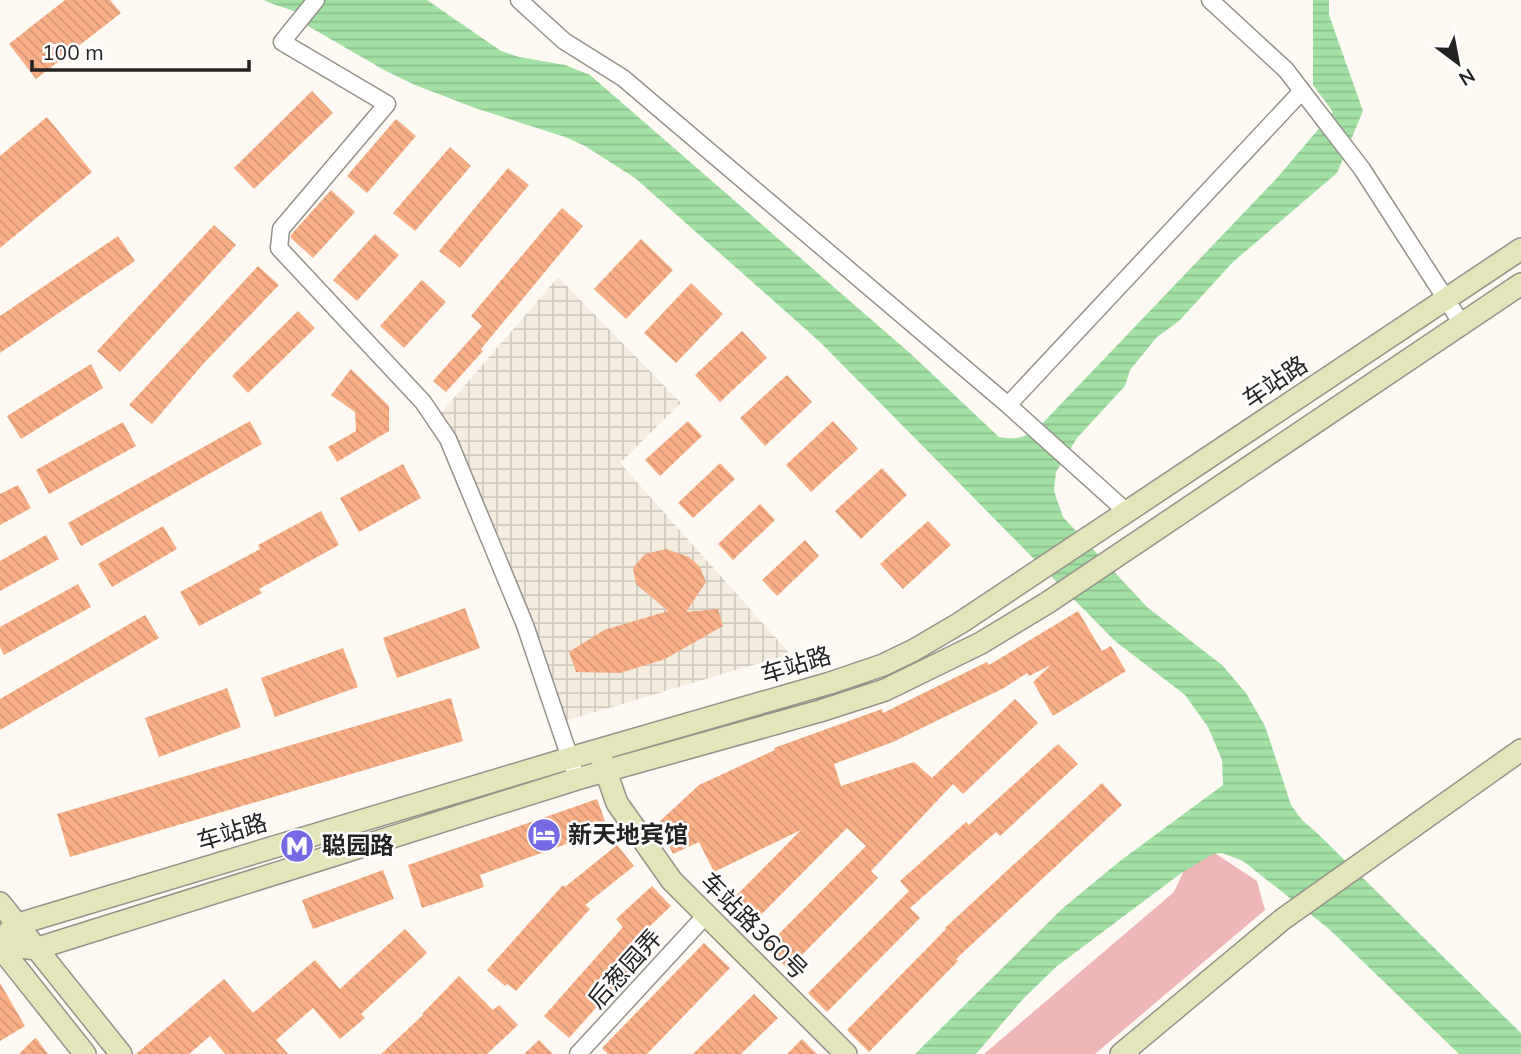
<svg xmlns="http://www.w3.org/2000/svg" width="1521" height="1054" font-family="Mulish,'Noto Sans SC',sans-serif">
  <style>
    .industrial { fill: url(#industrial-grid) }
    .green { fill: #eeb6b6 }
    .water { fill: url(#water-rules) }
    .building { fill: url(#building-back-hatch) }
    .lines { fill: none; stroke-linecap: round; stroke-linejoin: round }
    .street-casing { stroke: #95928b; stroke-width: 19 }
    .secondary-casing { stroke: #95928b; stroke-width: 24 }
    .street { stroke: #fff; stroke-width: 16 }
    .secondary { stroke: #e3e6bb; stroke-width: 21 }
    .labels { text-anchor: middle; stroke-width: 5; stroke-linejoin: round; paint-order: stroke }
    .street-label { font-size: 24px; fill: #252321; stroke: #fff }
    .poi-label { font-size: 24px; font-weight: bold; fill: #252321; stroke: #fff; text-anchor: start }
  </style>
  <defs>
    <pattern id="industrial-grid" width="8" height="8" patternUnits="userSpaceOnUse" patternTransform="scale(1.75)"><rect width="8" height="8" fill="#f4eddf"/><path d="M0 4h8M4 0v8" fill="none" stroke="#d1cbbf"/></pattern>
    <pattern id="water-rules" width="6" height="5" patternUnits="userSpaceOnUse" patternTransform="scale(1.75)"><rect width="6" height="5" fill="#a3e0a5"/><path d="M0 2.5h6" fill="none" stroke="#8cc08e"/></pattern>
    <pattern id="building-back-hatch" width="6" height="6" patternUnits="userSpaceOnUse" patternTransform="scale(1.75)"><rect width="6" height="6" fill="#f9af86"/><path d="M-1 5l2 2M0 0l6 6M5-1l2 2" fill="none" stroke="#d59673"/></pattern>
  </defs>
  <rect width="100%" height="100%" fill="#fefaf3"/>
  <!-- industrial -->
  <path class="industrial" d="M558,277L681,403L620,463L790,654L558,723L435,420Z"/>
  <!-- green -->
  <path class="green" d="M1210,850L1257,881L1265,910L1095,1054H984L1174,892L1188,862Z"/>
  <!-- water -->
  <path class="water" d="M264,0H427L501,51L519,57L565,65L590,75L912,355L999,437C1016,440 1024,438 1038,428L1277,178L1333,112L1313,85V0H1329V15L1363,111L1337,173L1233,262L1179,321L1157,337L1130,370L1125,386L1077,438L1056,472L1054,491L1063,517L1147,607L1222,665L1246,693L1265,726L1291,805L1302,820L1317,833L1521,1033V1054H1459L1329,929L1243,861L1222,853L1213,854L1180,874L1056,967L1023,999L976,1054H915L1063,908L1120,861L1223,785L1222,760L1208,727L1185,695L1115,641L820,342L635,178L585,146L565,137L475,108L415,85L384,70L308,26C300,7 280,9 264,0Z"/>
  <!-- building -->
  <path class="building" d="M65,0H110L121,13L36,79L9,44Z
    M312,91L333,113L254,189L234,168Z
    M47,117L92,172L0,248V156Z
    M396,119L416,136L367,193L347,176Z
    M450,147L471,166L415,231L393,213Z
    M508,168L529,185L460,268L439,251Z
    M331,190L355,212L313,258L291,238V235Z
    M562,208L583,226L481,349L483,351L446,392L433,381L482,326L471,316Z
    M214,225L236,245L120,372L97,351Z
    M375,234L399,255L357,301L333,280Z
    M118,236L135,261L0,353V316Z
    M641,239L673,270L626,319L594,289Z
    M258,266L279,285L204,363L152,424L129,405Z
    M422,280L446,302L404,348L380,326Z
    M691,283L723,314L676,363L644,333Z
    M298,311L315,328L248,393L232,376Z
    M742,331L767,358L720,402L695,375Z
    M91,364L103,388L21,439L7,416Z
    M351,369L389,406V431L337,462L328,447L356,431L355,412L331,395Z
    M787,375L812,402L765,446L740,418Z
    M250,421L262,444L81,546L68,523Z
    M688,421L702,436L660,476L645,460Z
    M833,421L858,449L811,492L786,465Z
    M123,422L136,446L49,494L36,470Z
    M720,463L735,479L693,518L678,503Z
    M403,464L421,498L359,532L340,498Z
    M882,468L907,495L861,539L835,511Z
    M18,485L31,508L0,525V494Z
    M760,504L775,520L733,560L718,544Z
    M321,511L339,545L259,589L262,593L199,626L180,592L260,549L258,545Z
    M928,521L951,545L903,589L880,564Z
    M163,526L177,549L112,587L98,564Z
    M46,535L59,559L0,591V561Z
    M805,540L819,556L777,596L762,580Z
    M666,549L689,557L700,567L706,582L686,612L718,609L723,626L665,659L620,673L576,672L569,652L604,630L668,611L636,584L633,568L645,554Z
    M78,584L91,607L4,655L0,647V627Z
    M465,608L480,648L397,678L383,638Z
    M1078,611L1102,651L1111,646L1126,671L1053,716L1033,682L1051,665L1029,676L1027,673L1004,688L893,742L834,764L841,786L914,762L932,778L1015,699L1038,723L963,794L953,784L871,871L878,878L788,969L766,947L866,846L847,828L749,927L727,905L801,830L714,872L699,842L673,854L658,823L699,785L775,750L774,748L882,709L883,713L987,662L989,665Z
    M145,615L159,638L0,730V699Z
    M343,648L358,687L275,717L261,678Z
    M227,688L241,727L159,757L145,718Z
    M451,698L463,741L70,857L57,814Z
    M1058,744L1078,764L1000,836L996,832L910,908L920,918L827,1012L808,993L909,891L900,881L966,822L969,825Z
    M1102,783L1122,805L956,959L958,961L869,1052L847,1030L946,929L945,928Z
    M597,799L608,829L480,875L484,887L422,908L408,865Z
    M617,845L634,866L585,905L590,909L516,991L507,984L505,986L487,970L563,885L565,887Z
    M383,870L394,899L313,929L302,900Z
    M652,886L671,906L631,944L643,955L569,1038L544,1016L623,927L616,919Z
    M405,929L427,953L361,1014L365,1018L340,1039L313,1008L276,1040L288,1054H225L210,1036L189,1054H136L224,979L253,1013L315,960L340,989Z
    M704,943L730,968L647,1054H608L602,1048Z
    M459,976L493,1010L499,1005L518,1025L487,1054H381L423,1015L422,1014Z
    M0,983L25,1026L0,1041Z
    M754,994L778,1018L741,1054H693Z
    M36,1038L48,1054H19L34,1039Z
    M802,1039L817,1054H787Z
    M539,1040L553,1054H524Z"/>
  <g class="lines">
    <!-- street casing -->
    <g class="street-casing">
      <path id="street" d="M316,0L282,42L387,104L281,229L279,248L423,402L448,439L525,625L573,767
        M519,0L564,41L623,78L1008,405L1128,513
        M1210,0L1286,70L1302,91L1362,169L1462,324
        M1008,405L1302,91
        M578,1054L706,915"/>
    </g>
    <!-- secondary casing -->
    <g class="secondary-casing">
      <path id="secondary" d="M602,760L617,803L672,881L846,1054
        M0,903L121,1054
        M0,941L15,925L570,758L830,683L883,665L914,650L960,623L1521,249
        M0,944L35,949L577,779L820,711L885,690L981,643L1047,603L1521,284
        M0,947L85,1054
        M1121,1054L1283,919L1521,750"/>
    </g>
    <!-- street -->
    <use href="#street" class="street"/>
    <!-- secondary -->
    <use href="#secondary" class="secondary"/>
  </g>
  <!-- icons -->
  <defs>
    <g id="hotel-disc" transform="scale(1.75)"><circle r="9.5" fill="#7569e4" stroke="#fff"/><path d="M-6-4.5h1.5V1H6V5H4.5V3h-9V5H-6ZM-4 0a1.8 1.8 0 1 1 3.6 0ZM.5 0V-2.5h3Q6-2.5 6 0Z" fill="#fff"/></g>
    <g id="metro-disc" transform="scale(1.75)"><circle r="9.5" fill="#7569e4" stroke="#fff"/><path d="M-5.5 5V-5H-3L0 0L3-5H5.5V5H3V-.5L0 4L-3-.5V5Z" fill="#fff"/></g>
  </defs>
  <g fill-rule="evenodd">
    <use href="#hotel-disc" x="544" y="835"/>
    <use href="#metro-disc" x="297" y="846"/>
  </g>
  <g class="labels">
    <!-- street labels -->
    <g class="street-label">
      <text transform="translate(1275 382) rotate(-34)" y="8">车站路</text>
      <text transform="translate(796 665) rotate(-17)" y="8">车站路</text>
      <text transform="translate(232 832) rotate(-17)" y="8">车站路</text>
      <text transform="translate(754 926) rotate(45)" y="8">车站路360号</text>
      <text transform="translate(625 969) rotate(-48)" y="8">后葱园弄</text>
    </g>
    <!-- poi labels -->
    <g class="poi-label">
      <text x="568" y="843">新天地宾馆</text>
      <text x="322" y="854">聪园路</text>
    </g>
  </g>
  <!-- north arrow -->
  <g transform="translate(1458 63) rotate(148)" stroke="#ffffff" stroke-width="5" paint-order="stroke">
  <path d="M0-5L12 26L0 18L-12 26Z" fill="#252321"/>
  <text y="-10" font-size="19" font-weight="bold" text-anchor="middle" fill="#252321">N</text>
  </g>
  <!-- scale -->
  <path d="M32 60v10h217v-10" fill="none" stroke="#252321" stroke-width="3.5"/>
  <text x="42" y="60" font-size="21" fill="#252321" stroke="#ffffff" stroke-width="5" paint-order="stroke">100 m</text>
</svg>
